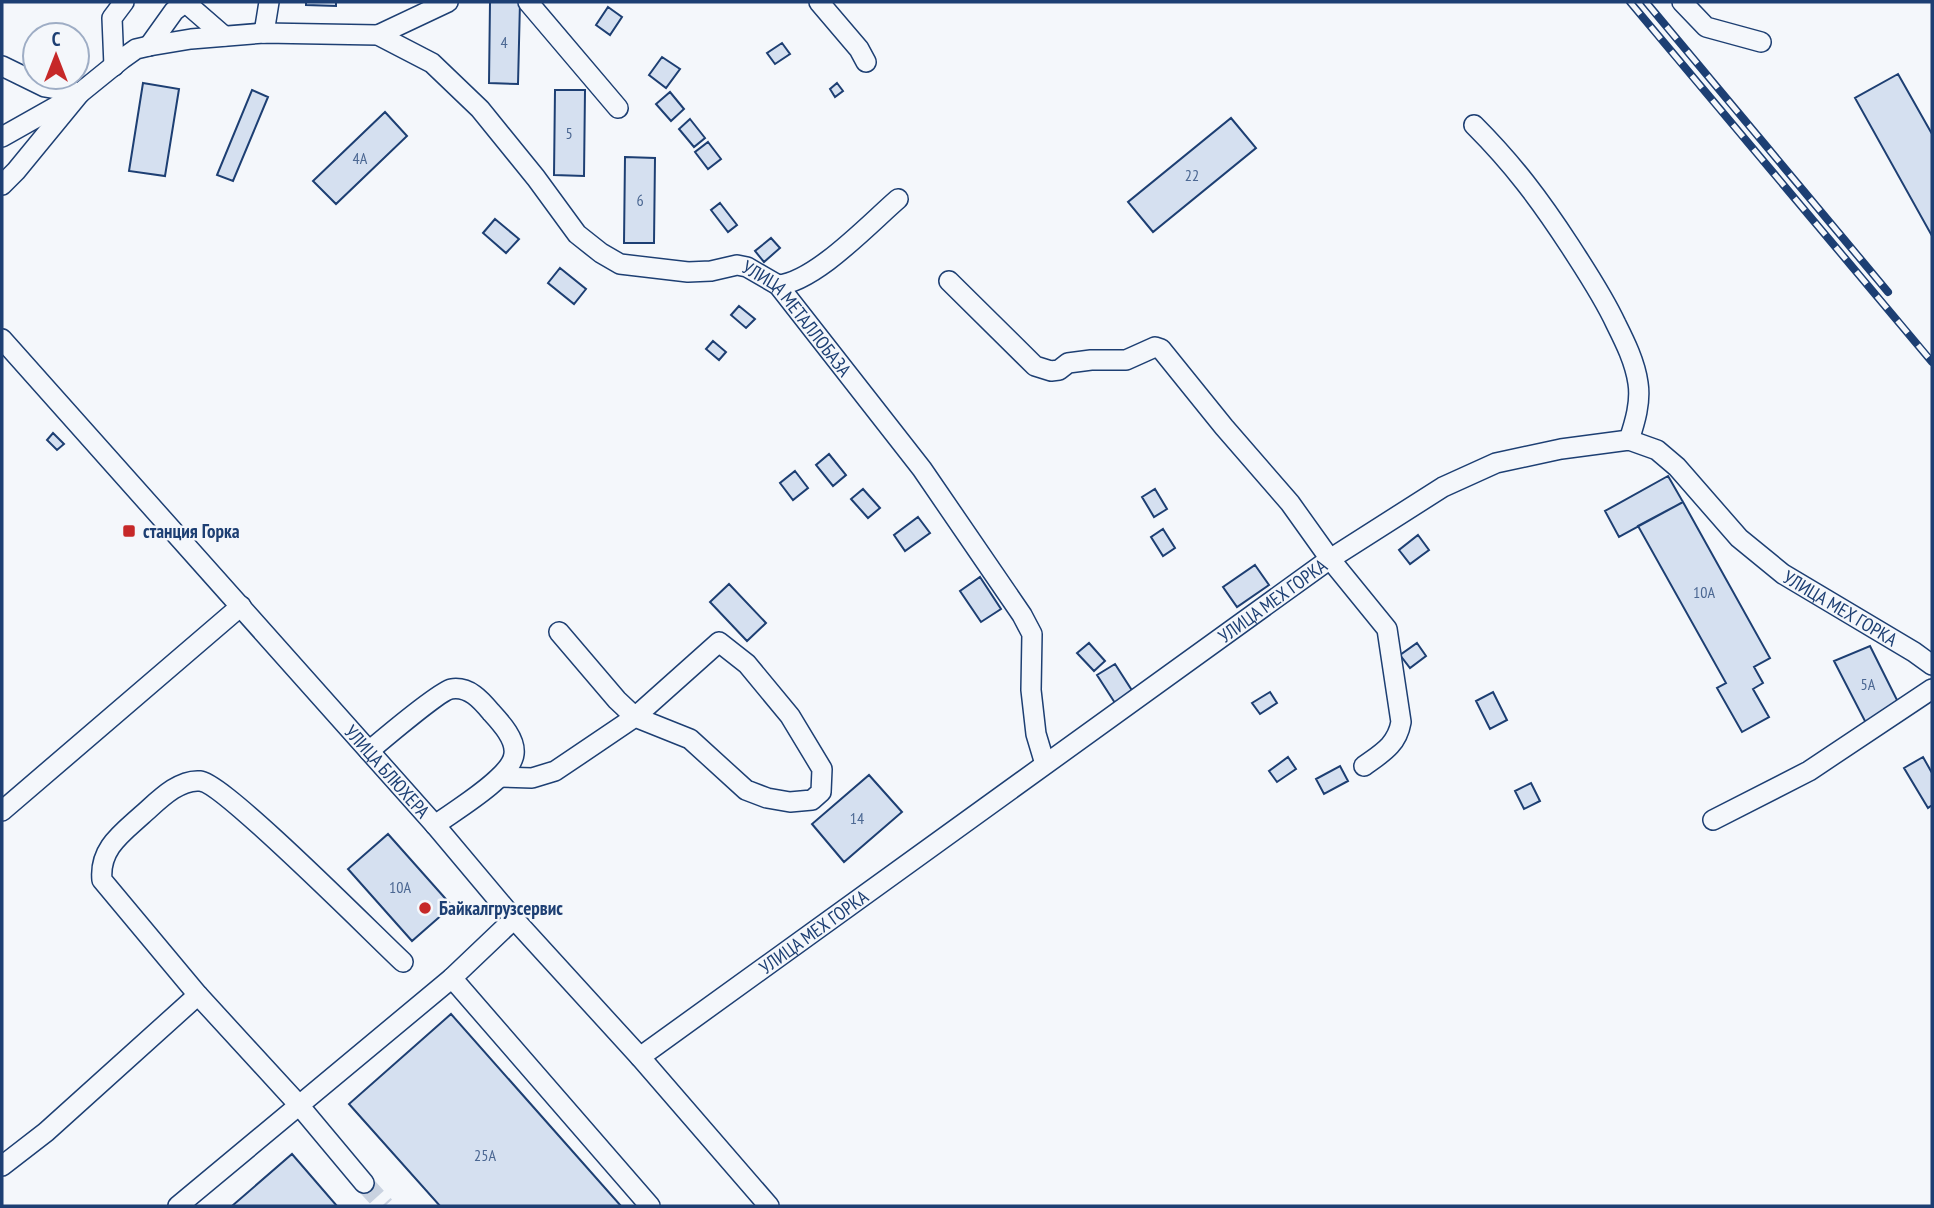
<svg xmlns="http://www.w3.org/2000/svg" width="1934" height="1208" font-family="'PT Sans Narrow',sans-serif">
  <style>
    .building { fill: #d5e0f0; stroke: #1d3f73; stroke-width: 2 }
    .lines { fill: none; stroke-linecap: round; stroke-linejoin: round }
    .minor-tunnel { stroke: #c9d2e0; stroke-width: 19; stroke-dasharray: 19 10; stroke-linecap: butt }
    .minor-casing { stroke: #1d3f73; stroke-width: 22 }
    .minor { stroke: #f4f7fb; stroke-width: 19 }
    .rail-casing { stroke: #1d3f73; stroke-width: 8 }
    .rail { stroke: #f4f7fb; stroke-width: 5; stroke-dasharray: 16; stroke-linecap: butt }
    .poi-dot { fill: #c62828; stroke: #f4f7fb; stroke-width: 2.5 }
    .labels { text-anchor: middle; stroke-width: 5; stroke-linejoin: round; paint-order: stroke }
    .number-label { font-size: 16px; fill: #4b6792 }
    .street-label { font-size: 19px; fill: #1d3f73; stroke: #f4f7fb }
    .poi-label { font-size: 19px; font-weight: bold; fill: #1d3f73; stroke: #f4f7fb; text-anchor: start }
  </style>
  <rect width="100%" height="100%" fill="#f4f7fb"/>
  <!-- building -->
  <path class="building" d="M306,2H336V6L306,5Z
    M490,2H520L518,84L489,83Z
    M608,7L622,17L610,35L596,25Z
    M782,43L790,54L775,64L767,53Z
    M662,57L680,69L666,88L649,75Z
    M1898,74L1932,134V236L1855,98Z
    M143,83L179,89L165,176L129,171Z
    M837,83L843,91L835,97L830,89Z
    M252,90L268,97L233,181L217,175Z
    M555,90H585L584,176L554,175Z
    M670,92L684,109L671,121L656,104Z
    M385,112L407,136L336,204L313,181Z
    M1231,118L1256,148L1153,232L1128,202Z
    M690,119L705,138L694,147L679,129Z
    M708,142L721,159L708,169L695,152Z
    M625,157L655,158L654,243H624Z
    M720,203L737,225L728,232L711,210Z
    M495,219L519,239L506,253L483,233Z
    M771,238L780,248L764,262L755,251Z
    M560,268L586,289L574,304L548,283Z
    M739,306L755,319L746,328L731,315Z
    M713,341L726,352L719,360L706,349Z
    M53,433L64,444L57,450L47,440Z
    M829,454L846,475L833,486L816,465Z
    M795,471L808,488L793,500L780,483Z
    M1668,476L1683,502L1619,537L1605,511Z
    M863,489L880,508L868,518L851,499Z
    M1155,489L1167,509L1154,517L1142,497Z
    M1683,502L1770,658L1754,667L1763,683L1753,689L1769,717L1742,732L1717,688L1726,683L1638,526Z
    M918,517L930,533L905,551L894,535Z
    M1163,529L1175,548L1163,556L1151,537Z
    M1418,535L1429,550L1410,564L1399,550Z
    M1255,565L1269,585L1237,607L1223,587Z
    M980,577L1001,609L981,622L960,591Z
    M729,584L766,623L747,641L710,602Z
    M1089,643L1105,661L1094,671L1077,653Z
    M1417,643L1426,656L1410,668L1400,655Z
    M1870,646L1901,708L1867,725L1834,661Z
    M1115,664L1133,692L1115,703L1097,675Z
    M1270,692L1277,703L1260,714L1252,703Z
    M1493,692L1507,720L1490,729L1476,701Z
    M1288,757L1296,769L1277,782L1269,771Z
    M1923,757L1932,773V805L1928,808L1904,768Z
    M1340,766L1348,781L1324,794L1316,779Z
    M869,775L902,812L844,862L812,824Z
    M1531,783L1540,801L1524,809L1515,791Z
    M388,834L452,906L412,941L348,869Z
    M451,1014L621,1206H440L349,1104Z
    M292,1154L337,1206H232Z"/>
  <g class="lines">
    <!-- minor-tunnel -->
    <path class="minor-tunnel" d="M364,1183L385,1206"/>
    <!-- minor casing -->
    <g class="minor-casing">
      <g id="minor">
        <path d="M528,2L618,108"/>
        <path d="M819,2L859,49L866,62"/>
        <path d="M1682,2L1706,27L1761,42"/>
        <path d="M186,3L224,36"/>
        <path d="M264,33L269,2"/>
        <path d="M378,35L448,2"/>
        <path d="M149,46L174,11L186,2"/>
        <path d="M2,66L45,87L80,93L16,171L2,185"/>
        <path d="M114,66L112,18L124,2"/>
        <path d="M1474,125C1513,164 1540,200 1570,246C1586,271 1603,296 1616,324C1625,342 1635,362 1638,383C1641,402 1635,422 1629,440"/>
        <path id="s1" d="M2,137L80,93L122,59L136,49L149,46L191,39L264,33L378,35L432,63L480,109L536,178L577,234L601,253L620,264L688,272L711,271L737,265L747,267L778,285L922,469L1022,615L1032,634L1031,690L1036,734L1045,764"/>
        <path d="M949,281L1035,366L1051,371L1059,370L1068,363L1091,360H1126L1155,347L1161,349L1224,427L1290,503L1330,559L1387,629L1401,722C1397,745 1382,753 1364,766"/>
        <path d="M778,285C815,282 869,224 898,199"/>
        <path id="s2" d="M2,339L435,825L514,919L640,1057L769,1206"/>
        <path d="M369,751C382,740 440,691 451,689C469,686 481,700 491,712C501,723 516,739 514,754C512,777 454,811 435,825"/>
        <path d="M500,777L532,778L555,771L635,717L719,642L747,664L790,716L822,769L821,792L812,800L790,802L767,798L746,790L690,739L635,717L617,700L559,632"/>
        <path d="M2,811L241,606"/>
        <path d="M1713,820L1809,771L1932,689"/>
        <path d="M452,978L650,1206"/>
        <path id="s3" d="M640,1057L1330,559L1443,487L1496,463L1561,449L1629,440L1657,450L1677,467L1739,538L1783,574L1914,652L1932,665"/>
        <path d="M2,1166L46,1132L198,995"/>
        <path d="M364,1183L298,1104L198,995L102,880C99,849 121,834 142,815C157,802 178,779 200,781C224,783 375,936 403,962"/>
        <path d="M178,1206L452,978L514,919"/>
      </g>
    </g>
    <!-- minor -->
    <use href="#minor" class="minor"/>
    <!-- rail casing -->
    <g class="rail-casing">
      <path id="rail" d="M1630,2L1932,362
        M1646,2L1888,292"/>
    </g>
    <!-- rail -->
    <use href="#rail" class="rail"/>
  </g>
  <!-- markers -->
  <g class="poi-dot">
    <rect x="122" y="524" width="14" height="14" rx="3.5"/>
    <circle cx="425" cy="908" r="7"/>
  </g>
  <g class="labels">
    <!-- number labels -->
    <g class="number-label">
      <text x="504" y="48">4</text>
      <text x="569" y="139">5</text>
      <text x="360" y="164">4А</text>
      <text x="1192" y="181">22</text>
      <text x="640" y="206">6</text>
      <text x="1704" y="598">10А</text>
      <text x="1868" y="690">5А</text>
      <text x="857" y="824">14</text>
      <text x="400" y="893">10А</text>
      <text x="485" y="1161">25А</text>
    </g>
    <!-- street labels -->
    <g class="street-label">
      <text dy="7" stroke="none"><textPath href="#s1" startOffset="943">УЛИЦА МЕТАЛЛОБАЗА</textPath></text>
      <text dy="7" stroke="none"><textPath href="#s3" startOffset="780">УЛИЦА МЕХ ГОРКА</textPath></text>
      <text dy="7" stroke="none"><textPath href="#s3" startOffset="1452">УЛИЦА МЕХ ГОРКА</textPath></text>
      <text dy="7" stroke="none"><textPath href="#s2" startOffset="579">УЛИЦА БЛЮХЕРА</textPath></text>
      <text dy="7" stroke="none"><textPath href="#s3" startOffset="214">УЛИЦА МЕХ ГОРКА</textPath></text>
    </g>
    <!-- poi labels -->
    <g class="poi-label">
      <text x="143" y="538">станция Горка</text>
      <text x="439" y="915">Байкалгрузсервис</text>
    </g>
  </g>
  <!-- border -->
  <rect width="1934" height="1208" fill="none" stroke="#1d3f73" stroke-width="7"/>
  <!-- north arrow -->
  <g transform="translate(56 56)"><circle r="33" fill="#f4f7fb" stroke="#9eadc5" stroke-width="2"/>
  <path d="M0-5L12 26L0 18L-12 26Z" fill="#c62828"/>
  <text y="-10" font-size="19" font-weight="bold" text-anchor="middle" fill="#1d3f73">С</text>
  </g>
</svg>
